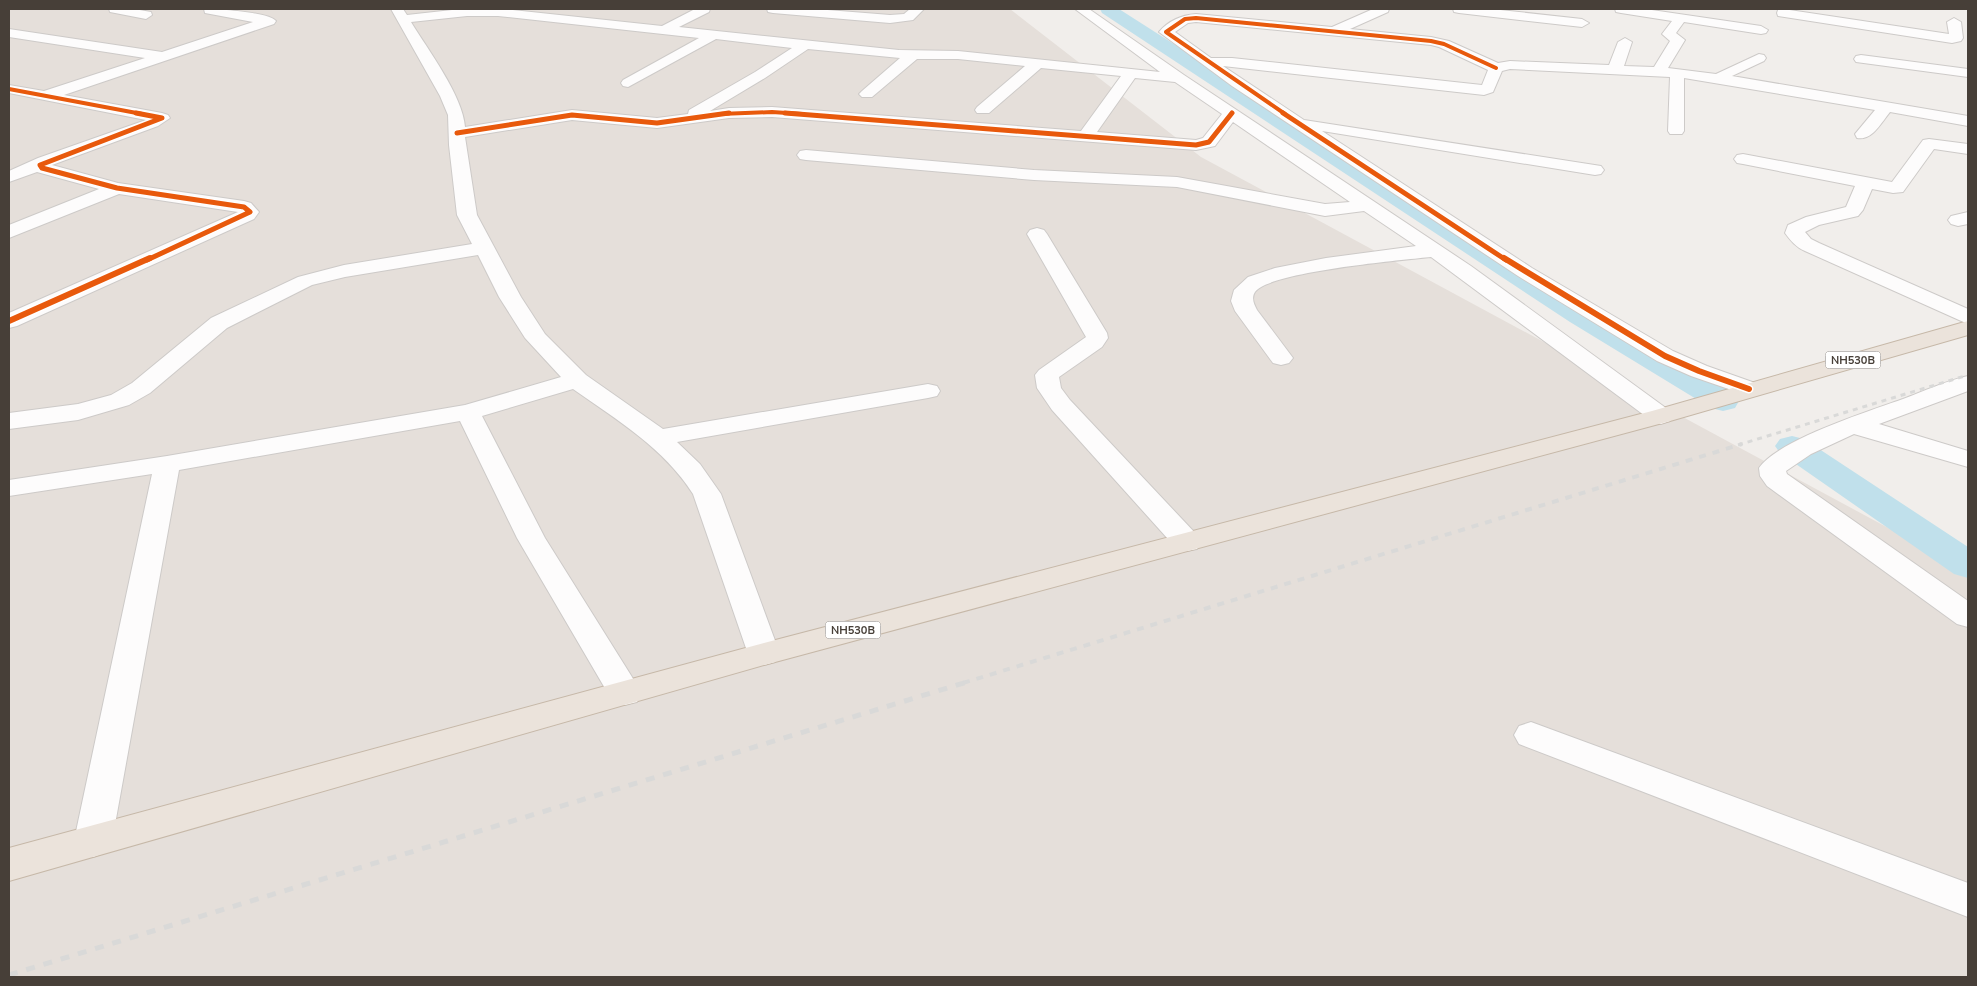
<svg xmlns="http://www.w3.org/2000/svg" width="1977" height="986" font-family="'Nunito Sans',sans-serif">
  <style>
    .residential { fill: #e5dfda }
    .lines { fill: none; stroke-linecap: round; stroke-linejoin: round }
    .canal { fill: #c0e0eb; fill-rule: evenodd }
    .minor-casing { stroke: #cdcac8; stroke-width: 2 }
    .highway-casing { stroke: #c6b8a8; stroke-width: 2 }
    .minor { fill: #fdfcfc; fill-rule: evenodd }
    .highway { fill: #ebe3db; fill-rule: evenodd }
    .rail-far2 { stroke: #d9d9d8; stroke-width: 3; stroke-dasharray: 5 5; stroke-linecap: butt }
    .rail-far1 { stroke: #d9d9d8; stroke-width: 4; stroke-dasharray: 7 7; stroke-linecap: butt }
    .rail { stroke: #d9d9d8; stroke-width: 5; stroke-dasharray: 9 9; stroke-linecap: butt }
    .cycleway-far2-casing { stroke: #fff; stroke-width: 5.5 }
    .cycleway-far1-casing { stroke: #fff; stroke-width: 7 }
    .cycleway-casing { stroke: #fff; stroke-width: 9 }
    .cycleway-far2 { stroke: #e8590c; stroke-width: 4 }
    .cycleway-far1 { stroke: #e8590c; stroke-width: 5 }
    .cycleway { stroke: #e8590c; stroke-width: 6 }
    .labels { text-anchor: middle; stroke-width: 4; stroke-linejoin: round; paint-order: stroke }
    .shield { fill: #fff; stroke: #7e7974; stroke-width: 1 }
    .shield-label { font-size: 11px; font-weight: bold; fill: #473f38 }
  </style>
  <rect width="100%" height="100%" fill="#f1eeeb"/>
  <!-- residential -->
  <path class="residential" d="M9,9H1010L1201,157L1968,571V977H9Z"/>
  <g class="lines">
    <!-- canal -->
    <path class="canal" d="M1100,9H1119L1590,310L1735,394L1739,401L1735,408L1723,411L1711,408L1570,322L1102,13Z
      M1792,436L1804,439L1968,547V578L1954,574L1780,453L1775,446L1780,439Z"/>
    <!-- minor casing -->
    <g class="minor-casing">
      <path id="minor" d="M109,9H134L151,12L152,15L146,19L110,12Z
        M204,9C218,9 268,12 276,21L274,24L64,95L162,113L168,115L170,118L158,126L52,165L118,183L244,201L251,203L259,212L254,219L17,326L9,328V313L238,212L119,194L9,238V225L99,189L37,172L9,182V171L38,158L146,120L9,93V85L44,91L145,58L9,37V29L162,52L253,22L205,13Z
        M391,9H403L407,15L461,9H504L662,26L695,9H710L709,12L679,27L899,50L958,51L1160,72L1075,9H1089L1184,75L1471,266L1670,411L1674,416L1670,421L1661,424L1652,421L1431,257C1402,260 1268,272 1255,292C1251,298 1254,304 1257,310L1293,358L1289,363L1281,365L1273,363L1235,311L1231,301L1234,290L1248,277L1275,268L1326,258L1416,246L1364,211L1325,216L1177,187L1034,180L806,160L800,159L797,155L800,151L806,150L1034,170L1177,177L1325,204L1350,202L1233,122L1215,146L1196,150L772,117L729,118L657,128L572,120L465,137L477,215L521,297L545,334L586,375L663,429L928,384L937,386L940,391L937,396L928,398L677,442L700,464L721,494L780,654L775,662L764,665L753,662L748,654L693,494C664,448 617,420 573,389L482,416L545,538L642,693L637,702L625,705L613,702L517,538L460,421L179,470L112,841L106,852L93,857L80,852L74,841L152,474L9,496V480L167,456L465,405L561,377L525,338L499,297L478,255L345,277L312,285L227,328L150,393L129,405L78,420L9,429V413L78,404L111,395L132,383L211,318L298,277L344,265L472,244L457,215L449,145L448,115L440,96ZM467,16H498L699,38L623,80L621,83L623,86L628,87L716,39L792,48L755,72L689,110L688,114L657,118L572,110L465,127C463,96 428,50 411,22ZM808,49L900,58L862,91L859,94L862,97H872L917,59H958L1025,66L977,107L975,110L977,113H989L1041,68L1121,76L1081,131L772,107L729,108L710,111L765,78ZM1135,78L1175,82L1222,114L1203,138L1196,140L1097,132Z
        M767,9H815L890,15L904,14L910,9H924L913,20L890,23L773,13L768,12Z
        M1373,9H1389L1388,12L1350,29L1431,37L1449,41L1498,63L1510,61L1609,65L1618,42L1625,38L1632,42L1624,66L1654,67L1670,41L1662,34L1672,21L1621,13L1616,12L1615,9H1645L1761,26L1768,30L1766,33L1761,34L1684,22L1676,33L1685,40L1668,68L1716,74L1759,54L1764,55L1766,58L1764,61L1732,76L1968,116V126L1890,112C1881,123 1872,141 1857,138L1855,134L1875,110L1684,78V131L1682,134H1670L1668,131L1670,77L1510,69L1502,71L1493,92L1484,95L1223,66L1304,120L1601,166L1604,170L1601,174L1595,175L1322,131L1532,268L1673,351L1707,366L1758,384L1761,389L1758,394L1749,396L1691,376L1657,361L1518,276L1232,86L1159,32C1168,21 1182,15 1196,14L1332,27ZM1196,22L1431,45L1439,47L1488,70L1482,85L1232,58H1211L1175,32L1188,23Z
        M1453,9H1491L1582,19L1589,23L1582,27L1459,13L1454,12Z
        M1783,9L1949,34L1947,22L1954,18L1961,22L1963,38L1961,41L1952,43L1778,16L1777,13L1778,10Z
        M1861,55L1968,69V77L1856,62L1854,59L1856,56Z
        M1929,139L1968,144V154L1934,149L1903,192L1893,193L1872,189L1863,210L1858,216L1819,225L1805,232L1811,239L1819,243L1968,309V324L1805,251C1796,247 1791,241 1785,233L1788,225L1806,217L1846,207L1855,186L1743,164L1737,163L1734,159L1737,155L1743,154L1892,182L1923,140Z
        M1968,212V224L1958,226L1951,224L1948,220L1951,216Z
        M1037,228L1044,230L1047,234L1107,333L1108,338L1102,347L1059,377L1061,388L1070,400L1197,535L1201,542L1197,549L1187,551L1177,549L1052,410L1037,388L1035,375L1039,370L1086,337L1027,234L1030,230Z
        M1968,376V391L1879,424L1968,451V467L1854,434L1811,454L1786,471L1787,474L1968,601V627L1957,624L1767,486L1760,476L1759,468C1778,440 1869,411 1903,399C1924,391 1946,381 1968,376Z
        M1531,722L1968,883V917L1519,744L1514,735L1519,726Z"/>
    </g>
    <!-- highway casing -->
    <g class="highway-casing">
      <path id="highway" d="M1968,321V335L1670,421L764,665L9,881V848L764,643L1652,411Z"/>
    </g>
    <!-- minor -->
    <use href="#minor" class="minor"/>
    <!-- highway -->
    <use href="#highway" class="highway"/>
    <!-- rail-far2 -->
    <path class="rail-far2" d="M1738,445L1968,375"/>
    <!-- rail-far1 -->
    <path class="rail-far1" d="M963,683L1742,444"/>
    <!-- rail -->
    <path class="rail" d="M9,975L967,682"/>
    <!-- cycleway-far2 casing -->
    <g class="cycleway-far2-casing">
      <path id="cycleway-far2" d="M9,89L142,114
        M720,114L772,112L802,114
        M1285,114L1166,32L1185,19L1196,18L1431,41L1444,44L1496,68"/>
    </g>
    <!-- cycleway-far1 casing -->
    <g class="cycleway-far1-casing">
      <path id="cycleway-far1" d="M136,113L162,118L40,165L42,168L117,188L244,207L250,212L147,260
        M785,113L1196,145L1209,142L1232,113
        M1283,113L1506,260
        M457,133L572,115L657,123L729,113"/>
    </g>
    <!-- cycleway casing -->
    <g class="cycleway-casing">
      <path id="cycleway" d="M1504,258L1665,356L1699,371L1749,389
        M9,321L150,258"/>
    </g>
    <!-- cycleway-far2 -->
    <use href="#cycleway-far2" class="cycleway-far2"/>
    <!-- cycleway-far1 -->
    <use href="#cycleway-far1" class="cycleway-far1"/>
    <!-- cycleway -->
    <use href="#cycleway" class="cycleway"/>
  </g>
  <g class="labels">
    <!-- shield labels -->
    <g class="shield">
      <rect x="1825.5" y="351.5" width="55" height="17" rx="4"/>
      <rect x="825.5" y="621.5" width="55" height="17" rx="4"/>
    </g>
    <g class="shield-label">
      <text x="1853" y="364">NH530B</text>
      <text x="853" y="634">NH530B</text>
    </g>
  </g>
  <!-- border -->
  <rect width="1977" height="986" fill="none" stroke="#473f38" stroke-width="20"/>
</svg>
